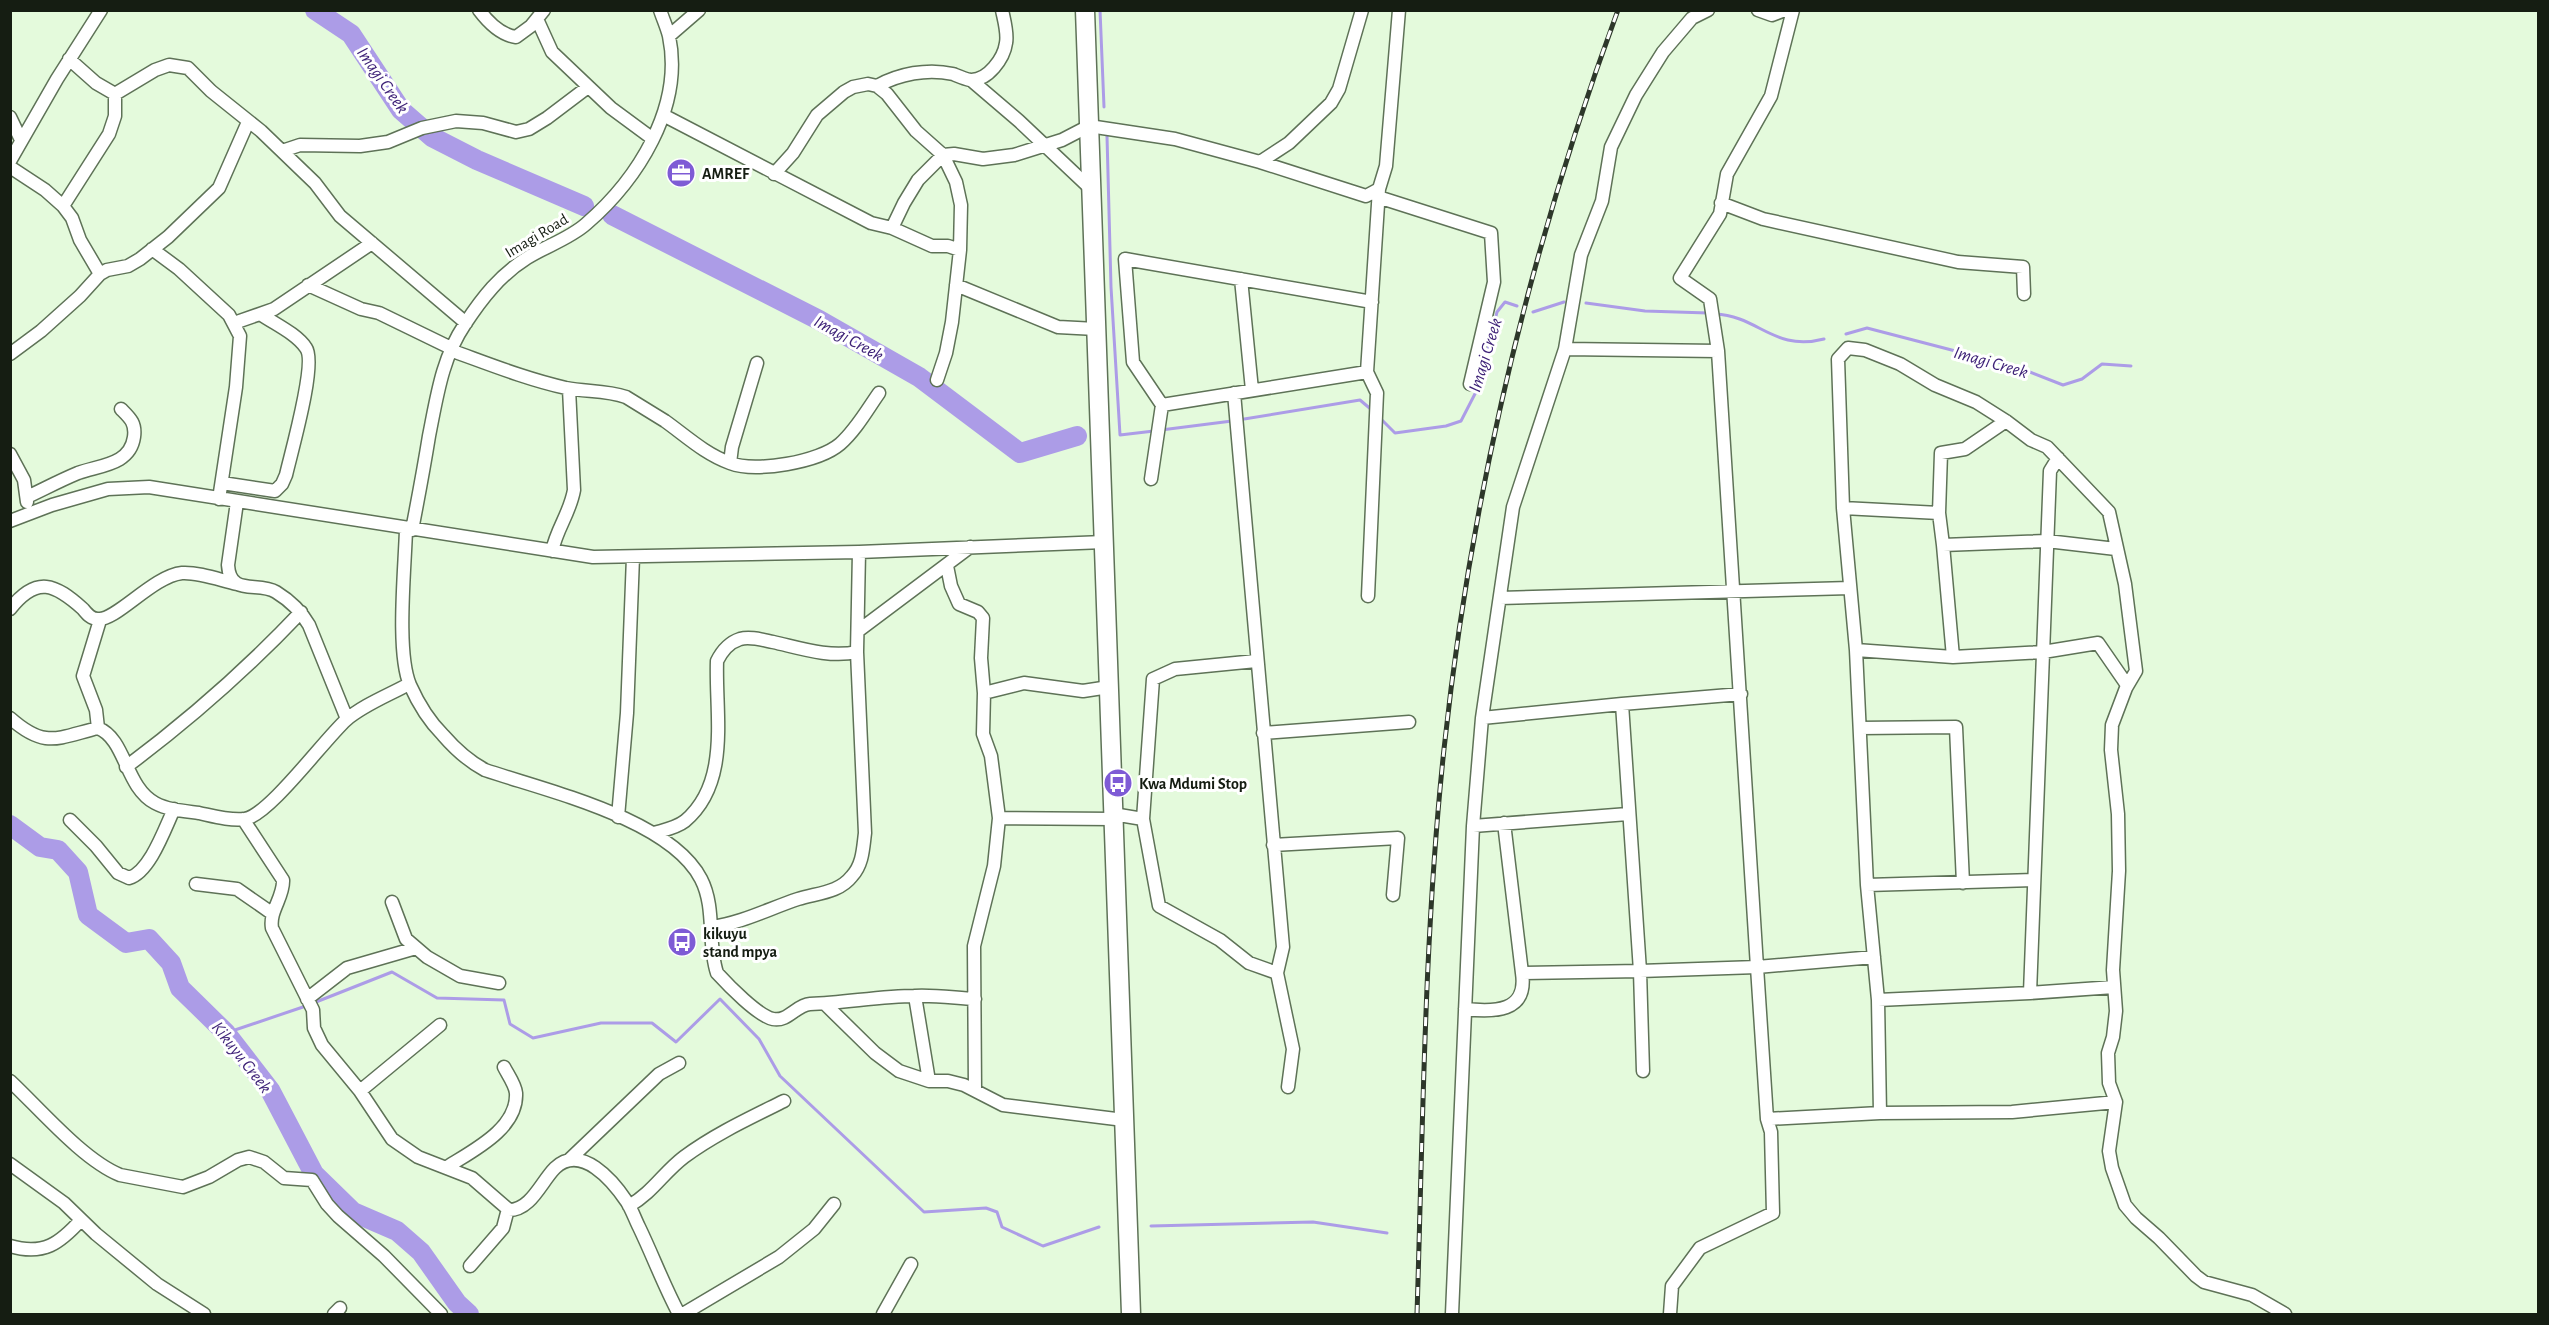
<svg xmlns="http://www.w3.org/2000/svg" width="2549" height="1325" font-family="'Alegreya Sans',sans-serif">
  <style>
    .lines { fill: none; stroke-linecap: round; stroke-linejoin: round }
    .stream { stroke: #ac9ce7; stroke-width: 3 }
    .river { stroke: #ac9ce7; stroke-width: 20 }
    .minor-casing { stroke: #5e7257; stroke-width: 15 }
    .highway-casing { stroke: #5e7257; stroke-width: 21 }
    .minor { stroke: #fff; stroke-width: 12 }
    .highway { stroke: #fff; stroke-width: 18 }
    .rail-casing { stroke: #2d372a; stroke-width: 5 }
    .rail { stroke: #fff; stroke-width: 3; stroke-dasharray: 9; stroke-linecap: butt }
    .labels { text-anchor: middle; stroke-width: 6; stroke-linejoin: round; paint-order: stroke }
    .poi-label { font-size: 16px; font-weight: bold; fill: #151d12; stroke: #fff; text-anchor: start }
    .street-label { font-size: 16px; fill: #151d12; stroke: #fff }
    .water-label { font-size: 18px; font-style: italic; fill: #3f2378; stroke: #fff }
  </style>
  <rect width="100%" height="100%" fill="#e4fadc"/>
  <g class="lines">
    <!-- stream -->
    <path class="stream" d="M1100,10L1104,107
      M1107,136L1111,287L1120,435L1154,431
      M1586,303L1645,311L1708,313
      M1533,312L1564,302
      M1715,314C1759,316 1774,352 1824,339
      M1846,334L1867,328L2017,367L2063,385L2082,379L2102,364L2131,366
      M1380,418L1395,433L1446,426L1461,421L1479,386L1497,312L1505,302L1517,306
      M1238,420L1360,400L1373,411
      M1161,430L1232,421
      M316,1002L392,972L437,998L504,1000L510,1024L533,1038L601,1023H652L676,1042L720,999L759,1039L780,1076L924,1212L986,1208L997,1212L1002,1227L1043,1246L1099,1227
      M226,1033L303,1007
      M1151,1226L1313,1222L1387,1233"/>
    <!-- river -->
    <path class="river" d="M315,10L351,34L401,110L432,137L477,160L584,206
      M612,215L819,320L919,377L1020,453L1077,436
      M10,825L40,847L58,850L78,872L88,915L126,943L149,939L171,963L180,988L226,1033L270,1090L314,1174L353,1212L397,1231L421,1252L457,1303L469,1314"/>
    <!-- minor casing -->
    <g class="minor-casing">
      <path id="minor" d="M479,10C488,22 501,35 516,37L531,26L544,10
        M1758,10L1772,15L1785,10
        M537,19L552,52L611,108L653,139
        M669,36L699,10
        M69,59L96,83L115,94L155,70L169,65L188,68L211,91L261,131L315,183L340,216L466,323
        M971,80L1019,121L1091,189
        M877,86C899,74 927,68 953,74C958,76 965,79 970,80C988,81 1004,58 1006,43C1008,33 1004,20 1002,10
        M663,115L871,223L892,228L932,246H948L960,250
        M10,117L21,140
        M282,151L300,145L360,146L388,142L422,128L456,121L483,123L516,132L529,129L547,118L588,87
        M10,161L57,79L101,10
        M1260,162L1289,143L1331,103L1339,89L1362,10
        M10,167L45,190L63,206L72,218L80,240L100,274
        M774,174L793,153L817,115L844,92L853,87L868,84L877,86L887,94L916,131L943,155L956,182L961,205L960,250L952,322L946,353L937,380
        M1378,197L1491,233L1494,282L1470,384
        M1721,203L1763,219L1958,262L2023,267L2024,294
        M63,206L109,134L115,116V94
        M892,228L904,203L918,180L943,155L954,154L983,159L1014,155L1062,140L1089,126L1175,139L1260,162L1366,196L1379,189L1386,166L1399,10
        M152,249L179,269L229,315L240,336L236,387L219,499
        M1241,279L1252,390
        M308,285L361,309L379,313L451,348
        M956,285L1058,327L1096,329
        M234,323L274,309L372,243
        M1565,349L1718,351
        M450,350C489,364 526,379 566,388C586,392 606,390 626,397C639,405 652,413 665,421C686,436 705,454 730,463C756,473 819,462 840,444C856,430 867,410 879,393
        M10,354L41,331L80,296L100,274L107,270L128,266L140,259L168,237L219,188L248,122
        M1234,393L1283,947L1277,973L1249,963L1220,940L1159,906L1143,819L1153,679L1175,669L1256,661
        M1162,405L1367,372
        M10,454L24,480L27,502
        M2058,458L2050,471L2030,993L1878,1000L1867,885L1856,650L1843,508L1838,359L1848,348L1865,350L1900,364L1935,385L1976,402L2006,421L2031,440L2047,447L2109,512L2125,584L2136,671L2126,688L2112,725L2111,750L2118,814L2119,871L2113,970L2116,1011L2113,1037L2108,1053L2109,1083L2116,1102L2109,1151L2112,1168L2125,1205L2136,1218L2159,1238L2196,1276L2204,1282L2252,1295L2285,1314
        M730,463L732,447L757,363
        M1151,479L1162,405L1133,362L1125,259L1372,302
        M222,483L275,491L282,484L286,475C291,453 317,363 306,348C297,334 275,324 262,315
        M27,497C44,489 61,480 78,473C100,465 130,465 134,437C136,423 130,418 121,409
        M237,502L228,565C230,597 258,581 276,592C289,600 301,611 309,625L347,719
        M1843,508L1939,513L1943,545
        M1939,513L1941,453L1965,449L2006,421
        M10,521L52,505L108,489L149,487L593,557L859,552L1104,542
        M406,529C405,568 396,652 410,685C418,703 429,721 443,735C456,750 468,761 485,770C547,791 670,819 701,879C716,908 707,943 717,973C728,985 758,1016 773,1019C788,1022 796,1005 810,1004C845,1003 880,996 915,996C935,995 955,998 975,999
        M412,530C418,499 424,467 429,436C437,396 442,358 465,324C482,298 500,275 527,258C546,246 569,239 586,224C637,180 684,108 669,36C667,28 663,19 660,10
        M552,551C557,528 570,513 574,490L569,389
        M947,566L951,586L959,604L978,612L983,618L981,658L984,693L983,734L991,756L999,818L994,866L974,946L975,1090
        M1368,596L1377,393L1367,372L1379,189
        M1500,598L1850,588
        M10,609C37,575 55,584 83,609C87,614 91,619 98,619C116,621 153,576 182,573C199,572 220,580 237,584
        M858,631L970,547
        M1856,650L1953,657L2043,652L2098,643L2127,685
        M1953,657L1943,545L2047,541L2116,549
        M984,693L1024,683L1083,691L1109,687
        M1622,704L1741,694
        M10,718C45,749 57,738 98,728C126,739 125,787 155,803C168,810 184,811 199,813C213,816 230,821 245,819C269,815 324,740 346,720C363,705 389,695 409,684
        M1482,718L1622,704L1640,971L1757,967L1718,351L1710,299L1680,278L1720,214L1727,174L1771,96L1793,10
        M98,728L96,710L83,676L100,620
        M1860,728L1956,727L1963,883
        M1263,733L1409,722
        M126,767C189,720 247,669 301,612
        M1113,814L1143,819
        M618,817L627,713L633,557
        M999,818L1114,819
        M243,819L283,880C284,897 269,911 272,928L313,1010L314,1028L322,1045L360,1091L392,1139L418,1157L472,1178L509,1210C531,1210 541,1182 555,1168C581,1143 613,1181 627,1202C632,1210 635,1219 639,1227C653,1256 664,1286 679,1314
        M70,820L96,846L118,873L129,878C150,872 165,828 174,809
        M1504,823L1522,973L1640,971L1643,1071
        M1473,826L1628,814
        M654,833C664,830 676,828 685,821C731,782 715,714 717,661C722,651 728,643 740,639C750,636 763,640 773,642C800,648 829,658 857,652
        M1273,845L1398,838L1393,895
        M196,884L237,889L273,914
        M1867,885L2034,880
        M392,902L406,939L427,957L460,976L499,983
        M711,927C742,923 768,909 798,899C817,893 839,893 852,876C863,864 863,848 865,833L857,652L859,552
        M1277,973L1293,1049L1288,1087
        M2030,993L2114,987
        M915,996L929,1081
        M307,999L347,968L416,948
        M1878,1000L1880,1113L2012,1112L2116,1102
        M826,1005L875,1053L899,1071L929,1081H948L964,1085L1003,1105L1124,1120
        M1465,1009C1493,1012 1528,1013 1522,973
        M10,1081C40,1109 83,1160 120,1175L183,1187L209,1177L238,1160L249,1157L264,1162L284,1178L312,1180L327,1204L338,1216L384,1256L441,1314
        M360,1091L440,1025
        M1767,1119L1880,1113
        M569,1160L659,1074L679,1063
        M10,1164L64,1203L96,1234L157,1284L204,1314
        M447,1167C472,1151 518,1129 516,1093C515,1084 508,1075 504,1067
        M629,1206C653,1192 663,1173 684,1157C715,1134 750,1118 784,1101
        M10,1246C44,1256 60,1243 81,1220
        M470,1266L503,1228L508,1209
        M334,1314L340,1308
        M683,1314L779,1257L814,1229L834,1204
        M883,1314L911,1264
        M1452,1314L1473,826L1482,718L1513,507L1565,349L1581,255L1602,201L1611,147L1636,95L1663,52L1692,18L1708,10
        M1670,1314L1672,1286L1700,1248L1773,1213L1771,1132L1767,1119L1757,967L1874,957"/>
    </g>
    <!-- highway casing -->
    <g class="highway-casing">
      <path id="highway" d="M1085,10L1131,1314"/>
    </g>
    <!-- minor -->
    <use href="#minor" class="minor"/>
    <!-- highway -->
    <use href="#highway" class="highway"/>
    <!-- rail casing -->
    <g class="rail-casing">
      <path id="rail" d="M1417,1314C1423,1126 1424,936 1444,749C1471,496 1530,248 1618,10"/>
    </g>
    <!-- rail -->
    <use href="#rail" class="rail"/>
  </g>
  <!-- icons -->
  <defs>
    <g id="office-disc" transform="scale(1.5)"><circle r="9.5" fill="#7e5bd5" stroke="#fff"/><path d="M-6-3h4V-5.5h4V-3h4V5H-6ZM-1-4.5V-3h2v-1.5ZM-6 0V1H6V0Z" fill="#fff"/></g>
    <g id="bus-disc" transform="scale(1.5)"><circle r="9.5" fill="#7e5bd5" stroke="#fff"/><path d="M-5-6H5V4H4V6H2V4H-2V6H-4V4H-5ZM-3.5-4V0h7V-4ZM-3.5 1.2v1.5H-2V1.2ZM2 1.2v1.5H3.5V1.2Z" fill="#fff"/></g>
  </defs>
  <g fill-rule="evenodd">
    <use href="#office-disc" x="681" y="173"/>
    <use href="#bus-disc" x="1118" y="783"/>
    <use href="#bus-disc" x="682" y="942"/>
  </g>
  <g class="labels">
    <!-- poi labels -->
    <g class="poi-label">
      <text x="702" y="179">AMREF</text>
      <text x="1139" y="789">Kwa Mdumi Stop</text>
      <text x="703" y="939">kikuyu<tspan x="703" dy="18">stand mpya</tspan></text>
    </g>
    <!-- street labels -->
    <g class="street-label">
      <text transform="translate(536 235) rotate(-31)" y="6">Imagi Road</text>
    </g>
    <!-- water labels -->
    <g class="water-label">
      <text transform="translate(383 80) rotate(55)" y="6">Imagi Creek</text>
      <text transform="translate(849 338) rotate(29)" y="6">Imagi Creek</text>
      <text transform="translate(1485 355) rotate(-73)" y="6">Imagi Creek</text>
      <text transform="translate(1991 362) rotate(16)" y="6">Imagi Creek</text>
      <text transform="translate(242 1057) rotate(52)" y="6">Kikuyu Creek</text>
    </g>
  </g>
  <!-- border -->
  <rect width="2549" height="1325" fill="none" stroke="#151d12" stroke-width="24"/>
</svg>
